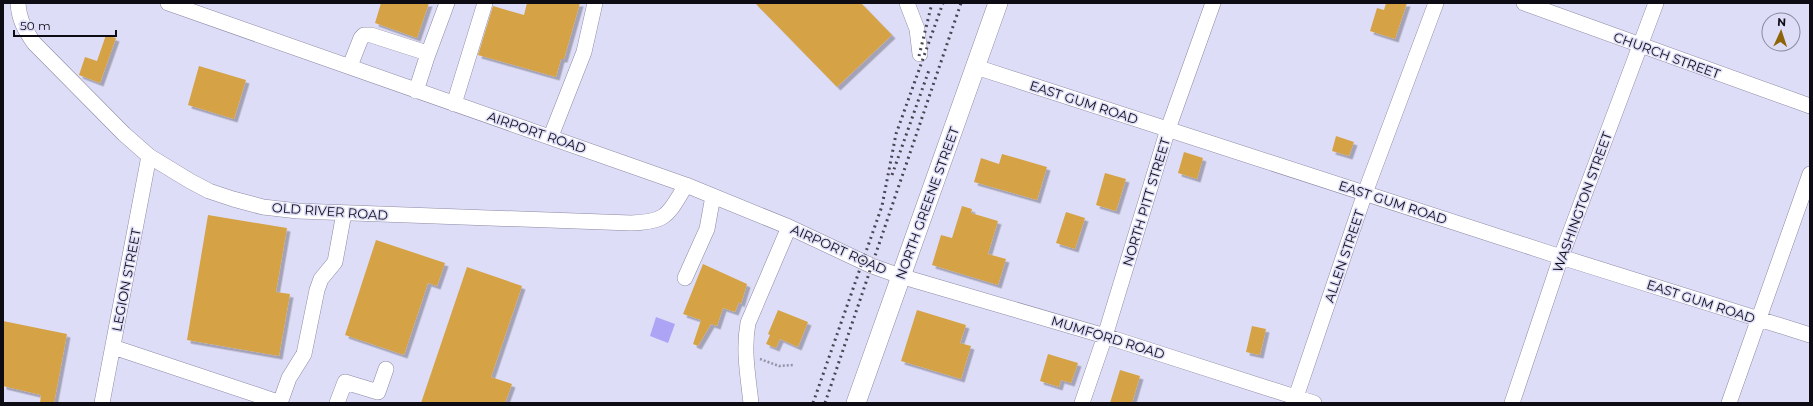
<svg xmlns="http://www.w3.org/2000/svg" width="1813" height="406" font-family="Montserrat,sans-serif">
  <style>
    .green { fill: #aea4f6 }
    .building { fill: #d5a345; filter: url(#shadow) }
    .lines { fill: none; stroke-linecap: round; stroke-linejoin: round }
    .minor-casing { stroke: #8b89a3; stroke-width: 16 }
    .major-casing { stroke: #8b89a3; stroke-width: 20 }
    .path { stroke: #9493a7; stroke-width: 2.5; stroke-dasharray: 2 2; stroke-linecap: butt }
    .minor { stroke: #fff; stroke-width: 15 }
    .major { stroke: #fff; stroke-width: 19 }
    .rail { stroke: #474654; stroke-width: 3; stroke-dasharray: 2 4; stroke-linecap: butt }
    .labels { text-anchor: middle; stroke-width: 3; stroke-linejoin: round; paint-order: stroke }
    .street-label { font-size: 13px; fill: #0d0c15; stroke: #deddf8 }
  </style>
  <defs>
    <filter id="shadow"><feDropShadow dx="3.5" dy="3.5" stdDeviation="0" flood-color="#0004"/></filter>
  </defs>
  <rect width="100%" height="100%" fill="#deddf8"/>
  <!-- green -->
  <path class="green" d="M656,317L675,324L668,343L650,336Z"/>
  <!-- building -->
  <path class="building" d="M381,3H429L417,38L375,23Z
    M527,3H580L564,59H561L556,77L478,55L493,6L524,15Z
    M755,3H861L892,35L837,87Z
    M1386,3H1407L1395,39L1370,31L1377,8L1384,10Z
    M106,35L116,38L100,83L79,75L85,57L97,61Z
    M199,66L246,80L234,119L188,105Z
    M1336,136L1354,142L1349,156L1332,151Z
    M1184,152L1203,158L1197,179L1178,173Z
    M1002,154L1047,167L1037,200L974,182L981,158L999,164Z
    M1105,173L1126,179L1116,211L1096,205Z
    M962,206L972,209L971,213L998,221L988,254L1006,259L998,285L932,265L941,235L952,238Z
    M1066,212L1085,218L1075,249L1056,243Z
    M208,215L287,228L276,292L290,294L279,356L187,340Z
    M376,240L445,263L437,286L428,283L404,355L345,335Z
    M703,264L747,284L741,304L739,302L735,312L723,308L717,326L711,324L698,346L693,344L701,320L683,314Z
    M467,267L522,286L491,377L512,384L505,403H421Z
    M778,310L808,322L798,347L780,339L776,348L766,344L770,335L768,334Z
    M917,310L966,325L960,343L971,346L961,379L901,361Z
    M3,321L67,334L54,403H40L41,395L3,386Z
    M1252,326L1266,329L1260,355L1246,352Z
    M1048,354L1078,363L1071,383L1061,380L1059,387L1040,381Z
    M1120,370L1140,376L1132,403H1110Z"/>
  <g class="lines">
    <!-- minor casing -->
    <g class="minor-casing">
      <path id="minor" d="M18,3C19,20 25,30 34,43L124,134L149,156L190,181L209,191L233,199L263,207L298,211L631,223C668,222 668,214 686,185
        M168,3L686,185L789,227L872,266L900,276L1105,336L1314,403
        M907,3L917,29L920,54
        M1524,3L1810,106
        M427,57L447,3
        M350,66L361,38L364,35H371L424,52L427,57L416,91
        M976,67L1561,257L1810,335
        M454,104L485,3
        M551,136L584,52L595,3
        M685,278L707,229L713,196
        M113,347L281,403
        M1296,397L1365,193L1436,3
        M102,403L149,156
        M280,403L289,378L304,354L317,290L321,279L335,262L344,213
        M337,403L345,382L378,392L386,369
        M751,403C748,376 743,350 748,323L789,227
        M1082,403L1105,336L1168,129L1213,3
        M1512,403L1561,257L1656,3
        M1729,403L1810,174"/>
    </g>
    <!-- major casing -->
    <g class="major-casing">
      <path id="major" d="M856,403L998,3"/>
    </g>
    <!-- path -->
    <path class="path" d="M760,359L779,366L794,365"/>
    <!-- minor -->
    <use href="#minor" class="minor"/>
    <!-- major -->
    <use href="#major" class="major"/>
    <!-- rail -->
    <path class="rail" d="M919,56L932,3
      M892,175L929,70
      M813,403L882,206L896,134L943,3
      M825,403L961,3"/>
  </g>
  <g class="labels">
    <!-- street labels -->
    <g class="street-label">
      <text transform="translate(1667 55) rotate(20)" y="5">CHURCH STREET</text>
      <text transform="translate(1084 102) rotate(18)" y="5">EAST GUM ROAD</text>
      <text transform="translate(537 132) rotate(19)" y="5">AIRPORT ROAD</text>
      <text transform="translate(1146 202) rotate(-73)" y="5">NORTH PITT STREET</text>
      <text transform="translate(1393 202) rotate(18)" y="5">EAST GUM ROAD</text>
      <text transform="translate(1582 202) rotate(-70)" y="5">WASHINGTON STREET</text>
      <text transform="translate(927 203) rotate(-70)" y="5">NORTH GREENE STREET</text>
      <text transform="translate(330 211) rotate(4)" y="5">OLD RIVER ROAD</text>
      <text transform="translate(839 249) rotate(24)" y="5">AIRPORT ROAD</text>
      <text transform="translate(1344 256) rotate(-71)" y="5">ALLEN STREET</text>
      <text transform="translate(126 280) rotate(-79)" y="5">LEGION STREET</text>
      <text transform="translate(1701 301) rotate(18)" y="5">EAST GUM ROAD</text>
      <text transform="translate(1108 337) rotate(17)" y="5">MUMFORD ROAD</text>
    </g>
  </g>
  <!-- border -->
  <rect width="1813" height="406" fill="none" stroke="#0d0c15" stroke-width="8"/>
  <!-- north arrow -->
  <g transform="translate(1781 32) rotate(3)"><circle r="19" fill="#deddf8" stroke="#8a899d"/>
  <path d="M0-3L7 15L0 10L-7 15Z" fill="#8d6407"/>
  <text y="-6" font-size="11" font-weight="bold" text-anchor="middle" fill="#0d0c15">N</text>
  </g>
  <!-- scale -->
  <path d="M14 30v6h102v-6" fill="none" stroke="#0d0c15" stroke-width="2"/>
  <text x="20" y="30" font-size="12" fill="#0d0c15" stroke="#deddf8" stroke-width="3" paint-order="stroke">50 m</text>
</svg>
